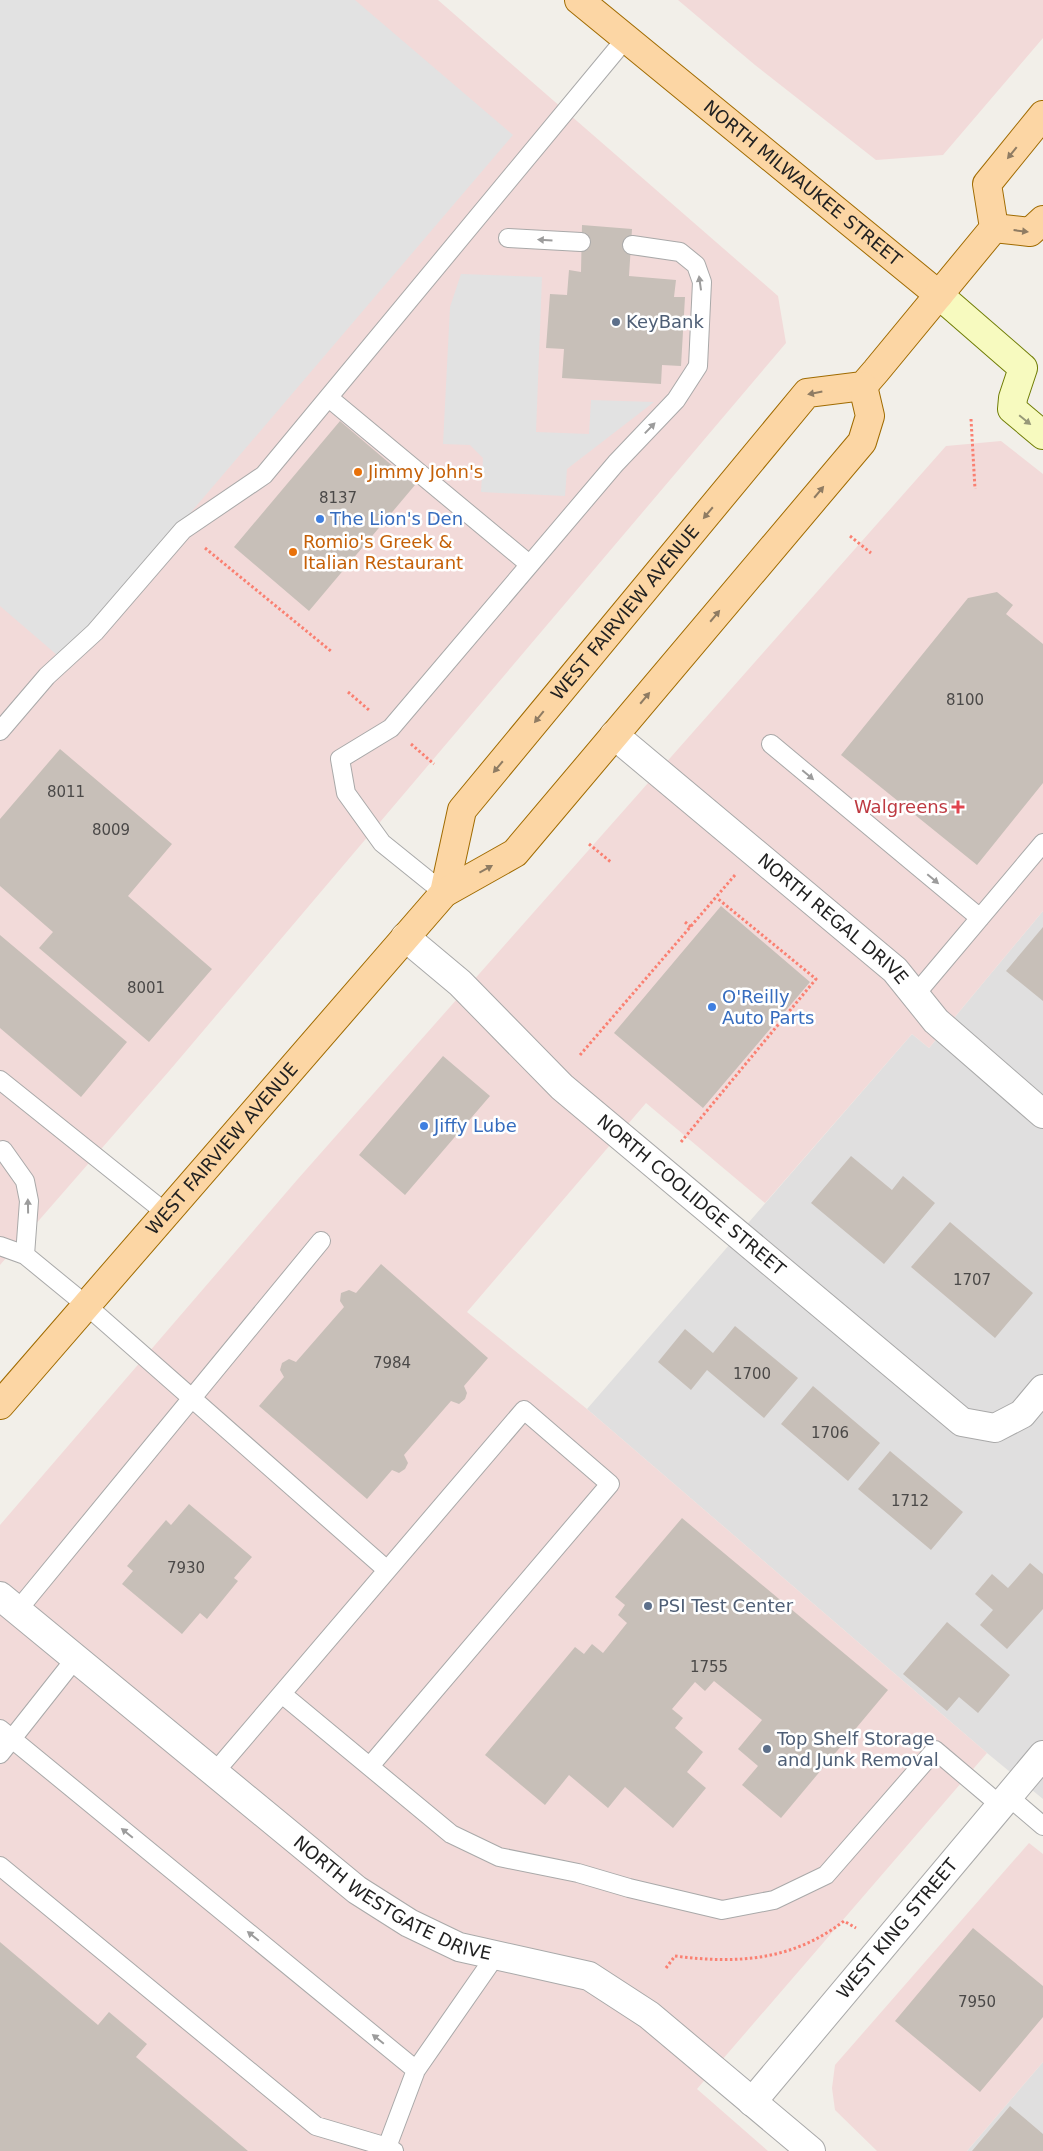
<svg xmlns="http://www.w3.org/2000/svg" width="1043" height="2151" font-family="'DejaVu Sans',sans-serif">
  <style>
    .residential { fill: #e0dfdf }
    .commercial { fill: #f2dad9 }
    .parking { fill: #e2e2e2 }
    .building { fill: #c7bfb8 }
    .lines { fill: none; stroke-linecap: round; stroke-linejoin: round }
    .service-casing { stroke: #a9a9a9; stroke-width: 20 }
    .minor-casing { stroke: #a9a9a9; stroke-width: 30 }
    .secondary-casing { stroke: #707d05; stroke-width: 30 }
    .primary-casing { stroke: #a06b00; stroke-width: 30 }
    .path { stroke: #fa8072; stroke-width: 3; stroke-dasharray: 2.5 2.5; stroke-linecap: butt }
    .service { stroke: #fff; stroke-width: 18 }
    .minor { stroke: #fff; stroke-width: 28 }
    .secondary { stroke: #f7fabf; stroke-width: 28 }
    .primary { stroke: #fcd6a4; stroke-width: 28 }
    .oneway { fill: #8f7c63 }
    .oneway2 { fill: #9c9c9c }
    .oneway3 { fill: #979978 }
    .service-dot { fill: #5c6f8a; stroke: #fff; stroke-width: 2 }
    .food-dot { fill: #e8710a; stroke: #fff; stroke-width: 2 }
    .shop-dot { fill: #3f7fe0; stroke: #fff; stroke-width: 2 }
    .health-dot { fill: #e0444e; stroke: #fff; stroke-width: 2 }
    .labels { text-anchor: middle; stroke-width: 5; stroke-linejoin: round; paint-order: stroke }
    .number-label { font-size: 15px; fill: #4b4948 }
    .street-label { font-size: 18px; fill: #222; stroke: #fff }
    .service-label { font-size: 18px; fill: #4e5e75; stroke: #fff; text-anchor: start }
    .food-label { font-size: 18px; fill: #c56008; stroke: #fff; text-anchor: start }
    .shop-label { font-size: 18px; fill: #366cbe; stroke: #fff; text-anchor: start }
    .health-label { font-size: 18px; fill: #be3a42; stroke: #fff; text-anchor: end }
  </style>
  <rect width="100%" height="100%" fill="#f2efe9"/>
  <!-- residential -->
  <path class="residential" d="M1043,911V1799L987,1753L587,1409L912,1034L929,1048Z
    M1043,2062V2151H967Z"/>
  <!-- commercial -->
  <path class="commercial" d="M0,0H438L778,296L786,343L170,1070L0,1265Z
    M678,0H1043V38L943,155L876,160L755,65Z
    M1001,441L1043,474V911L929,1048L912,1034L765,1203L646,1103L467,1312L587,1409L987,1753L697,2089L768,2151H0V1525L297,1180L946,446Z
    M1029,1843L1043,1854V2062L967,2151H877L835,2110L832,2088L835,2065Z"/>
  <!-- parking -->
  <path class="parking" d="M0,0H355L513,135L64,661L0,606Z
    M461,274L542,277L536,432L589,434L591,400L654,402L567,469L565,496L481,492L483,458L470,445L443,444L450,307Z"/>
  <!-- building -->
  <path class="building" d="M582,225L632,229L629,276L676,280L674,297H685L681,366L662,365L661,384L562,378L564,349L546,348L550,294L567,295L569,270L581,272Z
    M340,421L415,485L309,611L234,547Z
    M997,592L1013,605L1006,614L1043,644V783L977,865L841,755L968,598Z
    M60,749L172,844L128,896L212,969L149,1042L39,948L53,932L0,886V819Z
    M721,906L810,982L703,1108L614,1033Z
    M1043,927V1001L1006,971Z
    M0,935L127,1042L81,1097L0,1028Z
    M443,1056L490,1096L405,1195L359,1155Z
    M851,1156L892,1190L903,1176L935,1203L884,1264L811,1203Z
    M950,1222L1033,1293L995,1338L911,1267Z
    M381,1264L488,1358L464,1386L467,1393L465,1399L459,1404L451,1401L404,1455L408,1463L405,1469L399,1473L392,1470L367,1499L259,1406L284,1377L280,1370L282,1363L289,1359L296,1362L344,1307L340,1301L341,1293L349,1290L356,1293Z
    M735,1326L798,1378L764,1418L707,1370L691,1390L658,1362L685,1329L713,1353Z
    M813,1386L880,1443L848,1481L781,1424Z
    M890,1451L963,1512L931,1550L858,1489Z
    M189,1504L252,1557L234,1578L238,1581L207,1619L200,1613L182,1634L122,1584L133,1571L127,1566L166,1520L171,1525Z
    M682,1518L888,1690L781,1818L742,1785L758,1766L738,1749L762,1720L714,1681L705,1691L695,1682L672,1709L683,1718L675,1728L703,1752L687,1772L706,1788L673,1828L625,1787L608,1808L569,1775L545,1805L485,1755L575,1647L584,1654L592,1644L603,1653L627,1623L618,1615L625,1605L615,1597Z
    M1030,1563L1043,1574V1609L1007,1649L980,1625L993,1610L975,1594L992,1574L1008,1588Z
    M947,1622L1010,1675L978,1713L959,1697L947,1711L903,1674Z
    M973,1928L1043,1986V2017L980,2092L895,2021Z
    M0,1942L98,2025L109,2012L147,2044L136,2057L248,2151H0Z
    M1010,2106L1043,2134V2151H972Z"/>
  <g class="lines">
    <!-- service casing -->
    <g class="service-casing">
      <path id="service" d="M508,238L581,242
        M329,398L529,564
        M0,731L47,676L95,632L183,530L264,475L627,37
        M771,744L980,918
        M444,893L382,843L346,793L340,759L391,728L616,463L676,400L698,366L702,282L696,265L680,252L632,245
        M915,995L1043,843
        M0,1080L166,1213
        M3,1150L25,1181L29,1201L25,1255
        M0,1246L25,1255L86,1305L387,1570
        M17,1611L321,1241
        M282,1694L451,1834L499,1857L578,1873L629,1888L722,1910L774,1900L826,1875L935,1750L1000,1805
        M0,1729L416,2070
        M0,1754L75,1659
        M214,1773L524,1410L610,1484L370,1766
        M1008,1796L1043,1826
        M0,1866L316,2126L387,2147L394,2151
        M387,2147L416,2070L496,1955"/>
    </g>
    <!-- minor casing -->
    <g class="minor-casing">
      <g id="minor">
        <path id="s1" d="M614,735L895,970L936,1021L1043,1114"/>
        <path id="s2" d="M405,937L460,983L562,1087L962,1422L995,1428L1022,1414L1043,1389"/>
        <path id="s3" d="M0,1596L357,1890L409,1923L459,1947L589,1976L649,2015L811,2151"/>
        <path id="s4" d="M752,2102L1043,1755"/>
      </g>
    </g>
    <!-- secondary casing -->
    <g class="secondary-casing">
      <path id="secondary" d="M939,295L1023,368
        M1023,368L1013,398L1012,409L1043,435"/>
    </g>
    <!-- primary casing -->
    <g class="primary-casing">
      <g id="primary">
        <path id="s5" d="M579,0L939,295"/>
        <path d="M994,228L1030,232L1043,220"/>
        <path id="s6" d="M444,893L462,810L807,393L863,386L876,371L994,228L987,184L1043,115"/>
        <path id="s7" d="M0,1405L444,893L515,853L862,442L870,416L863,386"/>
      </g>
    </g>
    <!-- path -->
    <path class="path" d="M971,419L975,489
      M850,536L871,553
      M205,548L332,652
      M348,692L369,710
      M411,744L434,764
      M589,844L612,863
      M685,922L691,927
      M580,1055L735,875
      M681,1142L816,979L717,898
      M666,1968L675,1956C737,1964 792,1961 844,1921L856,1928"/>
    <!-- service -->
    <use href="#service" class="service"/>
    <!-- minor -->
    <use href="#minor" class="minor"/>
    <!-- secondary -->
    <use href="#secondary" class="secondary"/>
    <!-- primary -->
    <use href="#primary" class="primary"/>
  </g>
  <!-- one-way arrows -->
  <defs><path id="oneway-solid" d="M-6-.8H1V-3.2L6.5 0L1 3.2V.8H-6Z" transform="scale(1.25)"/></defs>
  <g class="oneway">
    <use href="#oneway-solid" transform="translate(1012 153) rotate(129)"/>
    <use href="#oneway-solid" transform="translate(1021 231) rotate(7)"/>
    <use href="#oneway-solid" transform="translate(815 393) rotate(169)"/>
    <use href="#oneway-solid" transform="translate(819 492) rotate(-50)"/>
    <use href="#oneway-solid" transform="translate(708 513) rotate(130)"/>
    <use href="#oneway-solid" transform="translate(715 616) rotate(-50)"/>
    <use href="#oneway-solid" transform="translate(645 698) rotate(-50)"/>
    <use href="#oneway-solid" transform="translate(539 717) rotate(129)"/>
    <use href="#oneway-solid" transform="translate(498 767) rotate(130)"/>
    <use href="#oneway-solid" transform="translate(486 869) rotate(-29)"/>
  </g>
  <g class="oneway2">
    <use href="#oneway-solid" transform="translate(545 240) rotate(-177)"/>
    <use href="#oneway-solid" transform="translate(700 283) rotate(-98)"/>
    <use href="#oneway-solid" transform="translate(650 428) rotate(-46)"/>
    <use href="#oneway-solid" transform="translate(808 775) rotate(40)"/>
    <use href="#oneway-solid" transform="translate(933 879) rotate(40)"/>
    <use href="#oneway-solid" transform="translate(28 1206) rotate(-91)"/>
    <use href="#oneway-solid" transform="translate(127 1833) rotate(-141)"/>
    <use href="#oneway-solid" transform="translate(253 1936) rotate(-141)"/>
    <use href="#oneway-solid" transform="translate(378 2039) rotate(-141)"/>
  </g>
  <use class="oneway3" href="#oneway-solid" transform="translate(1025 420) rotate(39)"/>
  <!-- markers -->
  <g class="service-dot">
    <circle cx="616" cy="322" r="5"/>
    <circle cx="648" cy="1606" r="5"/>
    <circle cx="767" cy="1749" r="5"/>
  </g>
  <g class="food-dot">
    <circle cx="358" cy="472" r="5"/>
    <circle cx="293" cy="552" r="5"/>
  </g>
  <g class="shop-dot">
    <circle cx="320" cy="519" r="5"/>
    <circle cx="712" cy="1007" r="5"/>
    <circle cx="424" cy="1126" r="5"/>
  </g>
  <path class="health-dot" d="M955.5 799.5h5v5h5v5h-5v5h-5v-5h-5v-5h5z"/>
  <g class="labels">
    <!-- number labels -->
    <g class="number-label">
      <text x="338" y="503">8137</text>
      <text x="965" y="705">8100</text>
      <text x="66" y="797">8011</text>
      <text x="111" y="835">8009</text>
      <text x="146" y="993">8001</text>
      <text x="972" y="1285">1707</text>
      <text x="392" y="1368">7984</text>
      <text x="752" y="1379">1700</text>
      <text x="830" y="1438">1706</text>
      <text x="910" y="1506">1712</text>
      <text x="186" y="1573">7930</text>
      <text x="709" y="1672">1755</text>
      <text x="977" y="2007">7950</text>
    </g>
    <!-- street labels -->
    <g class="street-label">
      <text dy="6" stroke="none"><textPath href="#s5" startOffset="289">NORTH MILWAUKEE STREET</textPath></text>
      <text dy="6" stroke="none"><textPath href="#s6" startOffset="341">WEST FAIRVIEW AVENUE</textPath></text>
      <text dy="6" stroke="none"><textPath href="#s1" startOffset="286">NORTH REGAL DRIVE</textPath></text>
      <text dy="6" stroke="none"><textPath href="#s7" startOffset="339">WEST FAIRVIEW AVENUE</textPath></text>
      <text dy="6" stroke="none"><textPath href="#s2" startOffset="386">NORTH COOLIDGE STREET</textPath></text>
      <text dy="6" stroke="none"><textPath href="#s3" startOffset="498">NORTH WESTGATE DRIVE</textPath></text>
      <text dy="6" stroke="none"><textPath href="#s4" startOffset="226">WEST KING STREET</textPath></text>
    </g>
    <!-- service labels -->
    <g class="service-label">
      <text x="626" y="328">KeyBank</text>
      <text x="658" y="1612">PSI Test Center</text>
      <text x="777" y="1745">Top Shelf Storage<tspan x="777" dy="21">and Junk Removal</tspan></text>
    </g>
    <!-- food labels -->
    <g class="food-label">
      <text x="368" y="478">Jimmy John's</text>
      <text x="303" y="548">Romio's Greek &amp;<tspan x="303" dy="21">Italian Restaurant</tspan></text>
    </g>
    <!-- shop labels -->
    <g class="shop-label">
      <text x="330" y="525">The Lion's Den</text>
      <text x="722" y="1003">O'Reilly<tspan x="722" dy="21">Auto Parts</tspan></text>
      <text x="434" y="1132">Jiffy Lube</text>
    </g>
    <!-- health labels -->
    <g class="health-label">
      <text x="948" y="813">Walgreens</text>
    </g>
  </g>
</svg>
